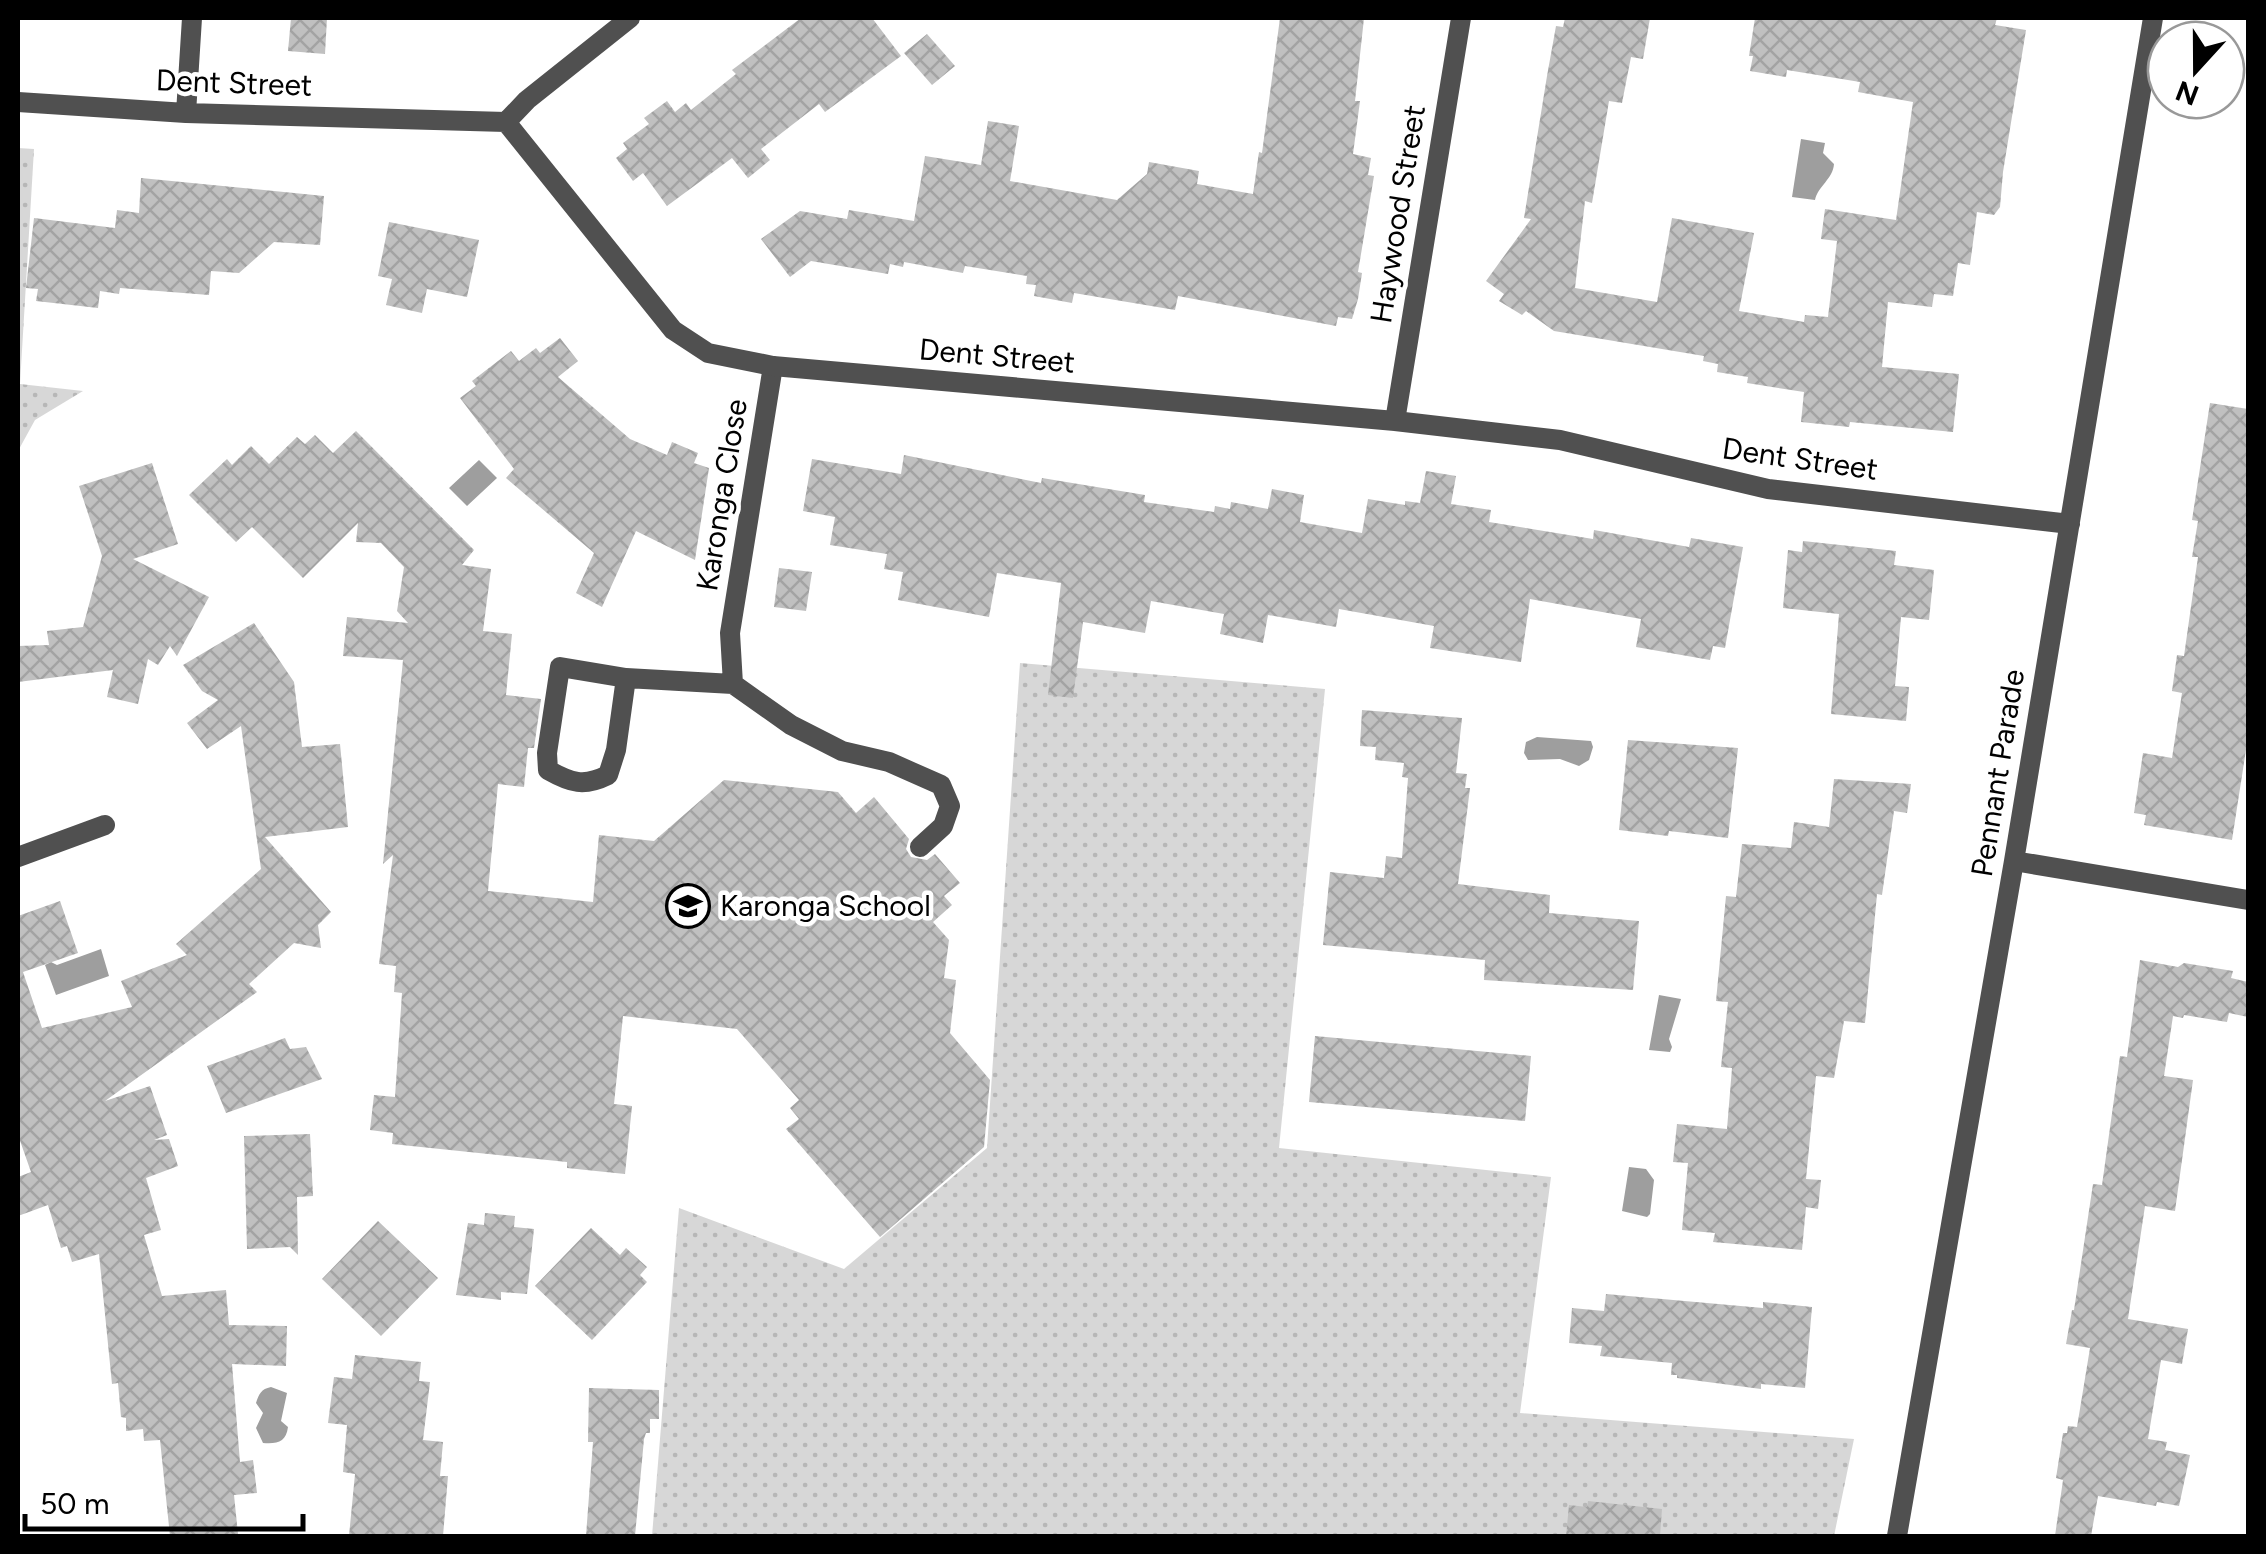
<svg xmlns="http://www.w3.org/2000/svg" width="2266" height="1554" font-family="Figtree,sans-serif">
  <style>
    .park { fill: url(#park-dots) }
    .water { fill: #9e9e9e }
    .building { fill: url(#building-cross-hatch) }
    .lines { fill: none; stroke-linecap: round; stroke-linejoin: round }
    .lane { stroke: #505050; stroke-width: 20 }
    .street { stroke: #505050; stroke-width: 20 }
    .labels { text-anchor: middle; stroke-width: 9; stroke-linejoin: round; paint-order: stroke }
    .street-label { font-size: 30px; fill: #000; stroke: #fff }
    .poi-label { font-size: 30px; fill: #000; stroke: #fff; text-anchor: start }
  </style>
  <defs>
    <pattern id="park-dots" width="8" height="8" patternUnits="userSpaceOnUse" patternTransform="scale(2.5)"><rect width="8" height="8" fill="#d7d7d7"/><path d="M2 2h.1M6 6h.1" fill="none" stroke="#b7b7b7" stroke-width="1.8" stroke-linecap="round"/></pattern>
    <pattern id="building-cross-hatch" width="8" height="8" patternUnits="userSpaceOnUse" patternTransform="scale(2.5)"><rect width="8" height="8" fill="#c0c0c0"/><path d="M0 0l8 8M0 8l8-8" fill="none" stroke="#a3a3a3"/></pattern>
  </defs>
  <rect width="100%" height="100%" fill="#fff"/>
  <!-- park -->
  <path class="park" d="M18,148L34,149L20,384L83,391L35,420L18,451Z
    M1020,663L1325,689L1279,1148L1551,1177L1520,1413L1854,1439L1834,1536H652L679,1208L844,1269L987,1148Z"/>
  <!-- water -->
  <path class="water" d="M1801,139L1825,143L1823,153L1834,164C1833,179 1818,186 1815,200L1792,197Z
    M479,460L497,478L467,506L449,488Z
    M1537,737L1591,741L1593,747L1589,760L1579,766L1560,759L1528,760L1524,753L1526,742Z
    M101,949L109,976L56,995L45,965L51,962L57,965Z
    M1659,995L1681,999L1669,1039L1672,1047L1670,1052L1649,1050Z
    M1629,1167L1646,1169L1654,1180L1650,1214L1647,1217L1622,1211Z
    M271,1387L287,1393L281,1421L288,1427C286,1442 278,1444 263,1443L256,1428L263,1413L256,1403C259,1394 261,1389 271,1387Z"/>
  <!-- building -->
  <path class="building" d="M291,18H327L325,54L288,51Z
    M801,18H872L901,56L825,112L819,104L761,149L770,160L748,178L732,158L667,206L643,173L633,181L616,158L627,149L623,143L649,124L644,118L667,101L675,112L686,103L691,110L736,74L732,70Z
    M1280,18H1364L1355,101H1360L1353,154L1371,158L1368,175L1374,176L1358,272L1362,273L1358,299L1352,319L1338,317L1336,326L1178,296L1175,310L1074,293L1072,303L1034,296L1036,285L1026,284L1027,276L965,266L963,273L904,262L903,267L890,264L888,274L811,261L790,277L761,239L800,211L847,219L849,210L914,221L925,156L981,165L988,121L1019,126L1010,181L1117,200L1147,174L1149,162L1199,171L1197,184L1253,194L1259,152L1262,153Z
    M1565,18H1650L1643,59L1631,57L1622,103L1609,101L1592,203L1585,201L1575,288L1657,302L1672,218L1754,233L1739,311L1804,322L1805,315L1828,317L1837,241L1821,239L1825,209L1896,220L1913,102L1858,92L1860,82L1787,70L1786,77L1750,71L1753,56H1749L1755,18H1997L1995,25L2026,30L2003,172L2000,207L1994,215L1977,212L1970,265L1958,263L1953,296L1934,294L1932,307L1888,302L1882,367L1959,374L1953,432L1850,422L1849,427L1801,422L1804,392L1747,383L1748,377L1717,372L1718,364L1703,361L1704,356L1554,331L1526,311L1522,315L1499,301L1504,294L1486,281L1531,219L1524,218L1547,76L1556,26L1563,27Z
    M927,34L955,66L932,85L904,53Z
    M141,178L324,196L320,245L274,242L239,273L211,271L209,295L120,288L119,294L100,291L98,308L36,301L38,289L26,288L34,218L115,228L117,210L139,213Z
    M389,222L479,240L467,297L427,289L422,313L386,305L392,279L378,276Z
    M560,338L578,361L558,377L630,439L667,455L672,442L698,453L694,463L709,468L695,560L636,531L602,607L576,593L594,553L506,478L514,469L460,398L476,386L472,381L511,351L519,361L536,348L540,353Z
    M2210,403L2248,409V737L2232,840L2144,825L2146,815L2134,813L2143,753L2172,758L2182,693L2172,691L2177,655L2184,656L2198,557H2192L2198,521L2192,520Z
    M356,431L474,550L462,565L491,569L483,631L512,634L506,695L541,699L534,748H528L524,787L498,784L488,891L593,902L599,835L654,841L724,780L838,792L856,813L874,797L909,839L906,849L911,857L927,860L935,854L960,883L944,896L952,905L933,922L949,940L944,978L956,980L950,1033L990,1080L984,1147L880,1237L786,1129L799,1119L790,1108L799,1100L737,1029L623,1016L614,1104L632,1106L625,1174L567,1168V1162L392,1144L393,1133L370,1130L374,1095L395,1097L402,993L394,992L396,966L379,964L393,855L383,864L403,660L343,656L347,617L408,623L397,611L404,567L381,543L356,542L358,523L303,578L252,527L236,542L189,495L227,459L232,465L251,446L269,464L297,437L305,444L315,435L333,453Z
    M904,455L1041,483L1042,478L1145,495L1144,502L1214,512L1215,506L1230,509L1231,502L1268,509L1272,489L1304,495L1300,522L1362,533L1368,499L1405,505V501L1420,503L1426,471L1456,476L1451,504L1491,510L1489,522L1593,539L1594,530L1689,547L1691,538L1743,547L1725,648L1713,646L1710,660L1636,647L1641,619L1530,599L1521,662L1430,648L1434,626L1339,609L1336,627L1268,615L1263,643L1220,634L1224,614L1151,601L1145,633L1083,622L1073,698L1048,695L1061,583L997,573L989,617L898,600L903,572L884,569L887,554L830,545L835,517L803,511L812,459L901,474Z
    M152,463L178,544L133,559L209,597L177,656L170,646L158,665L148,659L138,704L107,697L113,670L18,682V646L49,645L47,631L83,627L102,556L79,486Z
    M1803,541L1896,551L1894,565L1934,570L1929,620L1901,617L1895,686L1909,687L1906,721L1831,714L1839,614L1783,608L1788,550L1802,552Z
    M779,568L812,572L806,611L774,607Z
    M254,623L294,682L302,747L340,744L348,827L265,837L331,912L318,925L321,948L294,943L249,984L257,992L105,1101L150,1086L167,1135L154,1140L169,1139L178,1166L146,1178L161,1230L144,1235L162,1296L226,1290L229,1325L287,1326L286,1366L232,1364L240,1462L253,1460L257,1493L234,1495L238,1534L170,1536L160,1440L144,1441L143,1429L126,1431V1418L121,1417L118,1383L112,1384L99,1254L72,1262L67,1246L61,1248L48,1205L18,1216V1177L31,1172L18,1135V916L60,901L78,953L23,972L42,1028L132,1007L121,981L187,955L176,944L261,869L241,726L207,749L187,723L218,700L202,691L183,665Z
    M1362,710L1462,718L1456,773L1467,774L1465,788H1470L1458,884L1550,895L1549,913L1639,921L1633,990L1484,980L1485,960L1323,945L1330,872L1384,878L1386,856L1402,858L1408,778L1402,777L1404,763L1375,760L1376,747L1360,746Z
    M1628,740L1738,748L1728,838L1669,831L1668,836L1619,830Z
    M1834,779L1911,784L1907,813L1894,811L1882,895L1877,894L1865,1023L1844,1021L1834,1078L1816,1076L1806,1179L1821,1180L1818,1209L1806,1207L1802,1250L1713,1242L1715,1233L1682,1230L1688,1163L1673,1162L1677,1124L1727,1129L1732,1068L1721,1067L1728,1002L1716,1001L1726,896L1736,897L1742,844L1791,848L1794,822L1829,827Z
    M2140,960L2178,967L2184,963L2233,971L2231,978L2248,982V1017L2229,1013L2227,1022L2184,1015L2183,1018L2173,1016L2164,1076L2193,1080L2175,1211L2145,1206L2128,1319L2188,1329L2182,1364L2161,1360L2148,1439L2167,1442L2165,1450L2190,1455L2179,1506L2157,1502L2156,1506L2098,1496L2091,1536H2055L2063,1480L2056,1478L2063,1433H2067L2068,1426L2077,1427L2090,1348L2066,1344L2072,1310H2074L2093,1184L2102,1185L2120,1056L2127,1057Z
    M1315,1036L1531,1056L1525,1121L1309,1102Z
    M285,1038L290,1049L306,1047L322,1079L226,1113L207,1066Z
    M310,1134L313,1196L297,1197L298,1255L290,1247L247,1249L244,1136Z
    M485,1213L515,1216L514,1227L534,1229L527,1294L501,1292V1300L456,1295L468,1223L484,1225Z
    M378,1221L438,1278L381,1336L322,1279Z
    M591,1228L620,1255L626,1248L647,1267L640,1275L647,1282L592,1340L535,1286Z
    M1606,1294L1763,1308V1302L1812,1307L1805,1388L1761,1384V1389L1677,1378V1375H1671L1672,1363L1600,1356L1602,1346L1569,1343L1572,1308L1604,1311Z
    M355,1355L421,1362L419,1381L430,1382L423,1440L443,1442L440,1476H448L443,1536H349L355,1474L343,1472L347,1425L328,1423L334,1377L352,1379Z
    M589,1388L659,1390V1419H650V1433H646L644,1439L635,1536H586L593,1442H588Z
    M1588,1501L1662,1509L1660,1536H1566L1569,1505L1587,1507Z"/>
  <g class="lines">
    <!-- lane -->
    <path class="lane" d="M773,366L730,633L733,684L791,725L842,751L889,762L941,785L950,806L943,826L920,847
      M626,678L560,667L547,753L548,770C571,783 584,787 608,775L616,750L626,678L733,684"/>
    <!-- street -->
    <path class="street" d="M18,102L186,113L506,122L673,330L708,353L773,366L1395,421L1560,440L1768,489L2070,524
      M186,113L192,18
      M506,122L527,100L630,18
      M1395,421L1461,18
      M18,857L105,825
      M2014,861L2248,900
      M1897,1536L2014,861L2153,18"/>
  </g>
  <!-- icons -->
  <defs>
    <g id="school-ring" transform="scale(2.25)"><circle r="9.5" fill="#fff" stroke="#000" stroke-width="1.5"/><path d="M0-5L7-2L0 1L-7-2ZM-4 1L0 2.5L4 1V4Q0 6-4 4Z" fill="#000"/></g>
  </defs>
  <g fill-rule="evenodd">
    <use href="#school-ring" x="688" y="906"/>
  </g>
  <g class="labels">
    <!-- street labels -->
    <g class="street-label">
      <text transform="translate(234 83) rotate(2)" y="10">Dent Street</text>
      <text transform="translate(1398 214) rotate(-81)" y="10">Haywood Street</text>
      <text transform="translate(997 356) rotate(5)" y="10">Dent Street</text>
      <text transform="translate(1800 459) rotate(8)" y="10">Dent Street</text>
      <text transform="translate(722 495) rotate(-81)" y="10">Karonga Close</text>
      <text transform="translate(1998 773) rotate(-81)" y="10">Pennant Parade</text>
    </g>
    <!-- poi labels -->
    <g class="poi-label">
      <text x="720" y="916">Karonga School</text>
    </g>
  </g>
  <!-- border -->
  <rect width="2266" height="1554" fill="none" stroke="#000000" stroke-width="40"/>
  <!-- north arrow -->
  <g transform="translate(2196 70) rotate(201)"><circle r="48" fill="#ffffff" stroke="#999999" stroke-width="2.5"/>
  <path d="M0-8L18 38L0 25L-18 38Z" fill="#000000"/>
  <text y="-15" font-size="28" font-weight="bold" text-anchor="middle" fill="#000000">N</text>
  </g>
  <!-- scale -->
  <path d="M25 1514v15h278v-15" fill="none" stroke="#000000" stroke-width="5"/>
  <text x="40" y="1514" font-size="30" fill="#000000" stroke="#ffffff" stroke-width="8" paint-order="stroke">50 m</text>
</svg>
